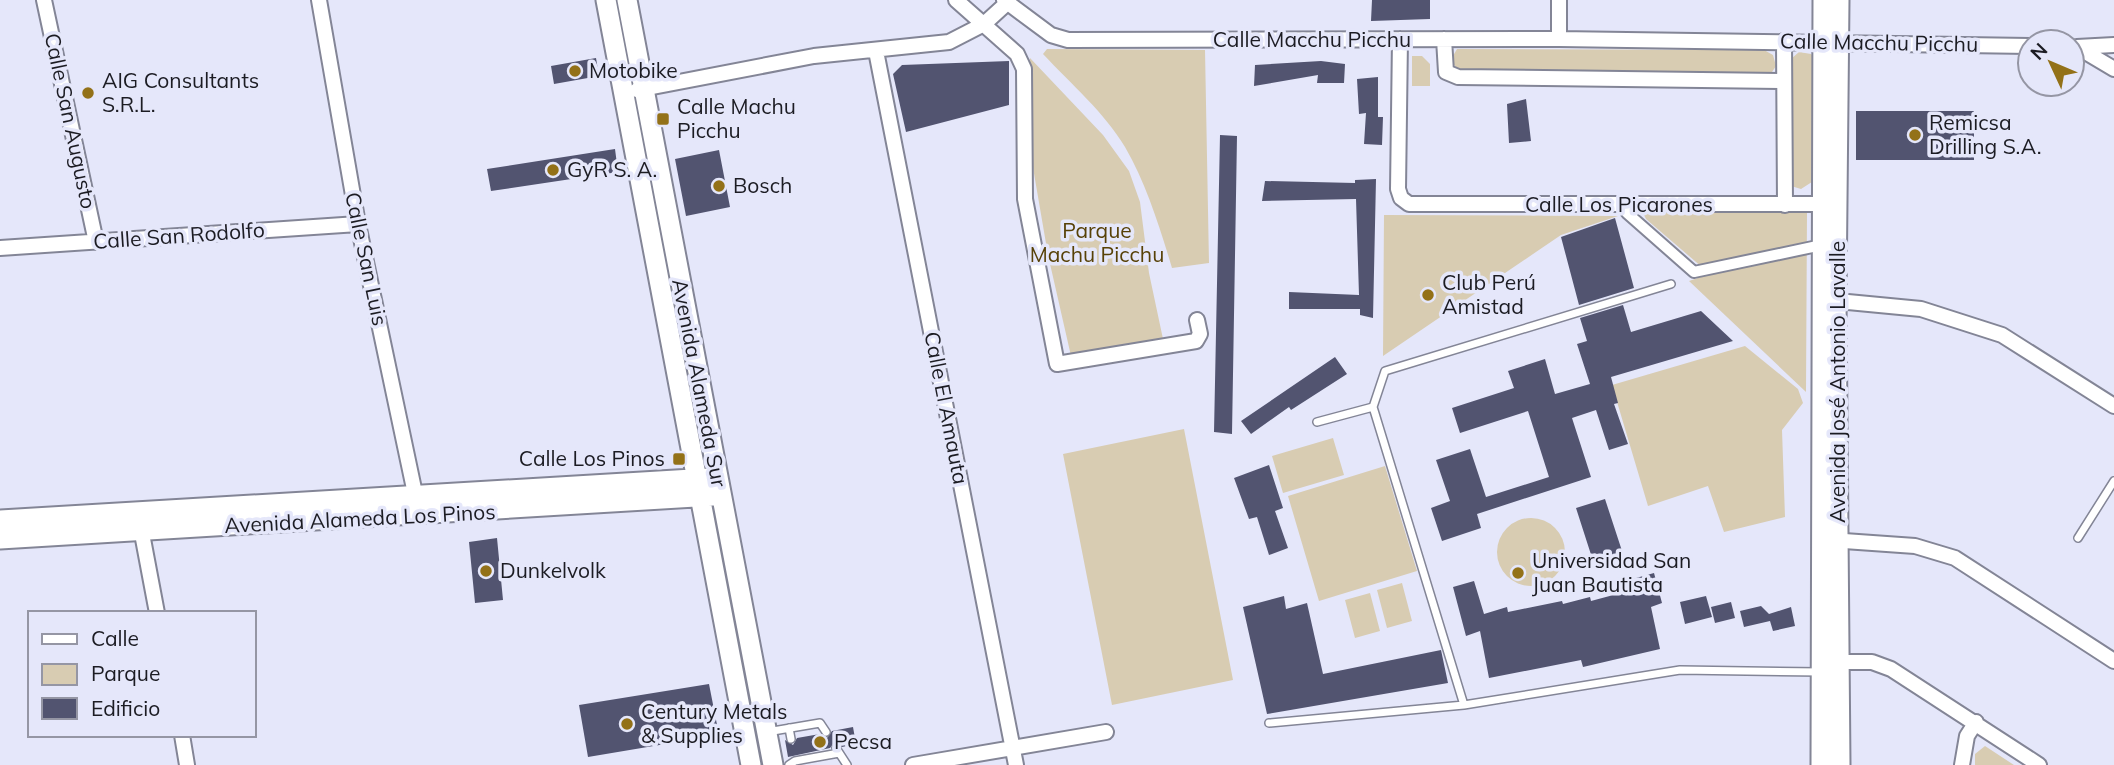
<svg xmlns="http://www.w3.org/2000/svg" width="2114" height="765" font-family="Mulish,sans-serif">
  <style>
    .green { fill: #d8ccb2 }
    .building { fill: #525470 }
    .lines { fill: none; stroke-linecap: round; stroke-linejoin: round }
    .service-casing { stroke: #838596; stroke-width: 10 }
    .pedestrian-casing { stroke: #838596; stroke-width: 14 }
    .minor-casing { stroke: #838596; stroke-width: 18 }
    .secondary-casing { stroke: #838596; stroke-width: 23 }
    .service { stroke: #fff; stroke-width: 7 }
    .pedestrian { stroke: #fff; stroke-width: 10 }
    .minor { stroke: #fff; stroke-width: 14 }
    .secondary { stroke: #fff; stroke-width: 19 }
    .poi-dot { fill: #937118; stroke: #e5e7fa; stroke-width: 2.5 }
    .labels { text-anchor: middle; stroke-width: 7; stroke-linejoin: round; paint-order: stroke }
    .street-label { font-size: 21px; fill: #1c1c23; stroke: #e5e7fa }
    .poi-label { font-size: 21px; fill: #1c1c23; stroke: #e5e7fa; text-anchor: start }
    .park-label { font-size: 21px; fill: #574107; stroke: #e5e7fa }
  </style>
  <rect width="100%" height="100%" fill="#e5e7fa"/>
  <!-- green -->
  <path class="green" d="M1047,49L1205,50L1209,263L1172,268C1160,228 1146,183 1125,147C1104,112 1071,84 1043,54Z
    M1457,49L1764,50L1773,55L1776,66L1770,75L1461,72L1450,61Z
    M1799,52L1811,54L1815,58V180L1801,189L1791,186V59Z
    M1412,56H1422L1430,64V86H1412Z
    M1030,58L1103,135L1129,171L1140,202L1149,273L1163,339L1071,356L1048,255L1031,156L1027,72Z
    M1647,212L1807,213L1806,392L1689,281L1710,274L1646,219L1644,215Z
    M1384,215L1618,216L1561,235L1383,356Z
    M1745,346L1798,389L1803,403L1782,430L1785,517L1724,532L1708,486L1648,506L1612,385Z
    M1184,429L1233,680L1112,705L1063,454Z
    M1333,438L1344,475L1283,493L1272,456Z
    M1385,466L1417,571L1319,601L1288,496Z
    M717,514L766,765H758L710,516Z
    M1497 552a34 34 0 1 1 68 0a34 34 0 1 1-68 0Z
    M1402,583L1412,621L1387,628L1377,590Z
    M1370,593L1380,631L1355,638L1345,600Z
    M1985,746L2014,765H1975V754Z"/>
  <!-- building -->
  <path class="building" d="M1372,0H1430V19L1371,21Z
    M596,58L599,76L554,84L551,66Z
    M1009,61V105L906,132L893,74L902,65Z
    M1321,61L1345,64L1344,83H1317L1318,75L1254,86L1255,65Z
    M1378,77V117H1383L1382,145L1364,144L1366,113L1359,114L1357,79Z
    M1526,99L1531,141L1509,143L1507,104Z
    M1856,111H1974V160H1856Z
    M1220,135L1237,136L1232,434L1214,432Z
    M615,149L618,172L491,191L487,169Z
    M719,150L730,207L686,216L675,159Z
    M1376,179L1373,318L1360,315V309H1289V292L1359,295L1356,199L1262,201L1265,181L1355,183V180Z
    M1615,218L1634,288L1579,305L1561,237Z
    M1623,305L1631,332L1701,311L1733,341L1611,377L1618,403L1614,404L1628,444L1609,450L1596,410L1572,418L1591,477L1477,514L1481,528L1442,541L1431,508L1450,501L1436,460L1470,449L1486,497L1549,477L1528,411L1460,433L1452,408L1514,388L1508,371L1545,359L1555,394L1590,384L1577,344L1587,341L1580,318Z
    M1335,357L1347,374L1291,410L1289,407L1251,434L1241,421Z
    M1269,465L1283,508L1275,511L1288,548L1269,555L1257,517L1249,519L1234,478Z
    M1605,499L1624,557L1595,567L1576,508Z
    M497,538L503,600L475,603L469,542Z
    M1654,573L1662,603L1651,607L1660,649L1583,667L1581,660L1489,678L1480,631L1466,636L1453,587L1474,581L1484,614L1507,607L1508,612L1562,601L1563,604L1590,597L1591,601L1632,590L1629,580Z
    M1284,596L1286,609L1307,603L1323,674L1441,650L1448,683L1267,714L1243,607Z
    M1706,596L1712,617L1685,624L1680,602Z
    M1731,602L1735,618L1715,623L1711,607Z
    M1761,606L1769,614L1791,607L1795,626L1773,631L1770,621L1744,627L1740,611Z
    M709,684L719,735L588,757L579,705Z
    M853,727L856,744L842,747L835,742L830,748L788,757L785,740L793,745L797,738L820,734L827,738L832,731Z"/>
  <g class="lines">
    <!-- service casing -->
    <g class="service-casing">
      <path id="service" d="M1373,407L1385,371L1671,284
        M2078,538L2114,481
        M1464,705L1680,670L1821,672
        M1269,723L1464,705L1373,407L1317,422
        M789,728L791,739
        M767,732L820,723L826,732
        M836,748L847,765
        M789,765L795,761L839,753"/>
    </g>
    <!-- pedestrian casing -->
    <g class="pedestrian-casing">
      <path id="pedestrian" d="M1629,205L1627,213L1694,272L1822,245"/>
    </g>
    <!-- minor casing -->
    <g class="minor-casing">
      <path id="minor" d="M44,0L96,242
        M319,0L358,224L417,503
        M956,0L1017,54L1024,69L1025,199L1057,364L1196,341L1200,334L1197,320
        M1004,0L1051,35L1068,40L1559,39L2030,46
        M1559,0V39
        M1400,39L1398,189L1401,198L1409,204H1830
        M1444,39L1446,72L1458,77L1782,81
        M1784,41L1785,205
        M2077,47L2114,69
        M2077,47L2114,45
        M876,51L1016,765
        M637,90L814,56L949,42L984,24L1007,3
        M0,248L358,224
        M1827,300L1921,309L2002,335L2114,406
        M140,523L157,613
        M1830,540L1915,546L1955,558L2114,661
        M1830,662H1872L1891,669L2039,765
        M182,735L187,765
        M913,765L1106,732
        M1962,765L1967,736L1976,722"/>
    </g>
    <!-- secondary casing -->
    <g class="secondary-casing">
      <path id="secondary" d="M606,0L751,765
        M627,0L773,765
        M1839,0L1836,300L1840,765
        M0,520L709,478
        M0,539L712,496
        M1821,765L1823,0"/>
    </g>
    <!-- service -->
    <use href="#service" class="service"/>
    <!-- pedestrian -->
    <use href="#pedestrian" class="pedestrian"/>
    <!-- minor -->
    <use href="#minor" class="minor"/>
    <!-- secondary -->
    <use href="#secondary" class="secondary"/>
  </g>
  <!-- markers -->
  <g class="poi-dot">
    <circle cx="575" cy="71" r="7"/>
    <circle cx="88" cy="93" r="7"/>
    <rect x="656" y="112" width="14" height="14" rx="3.5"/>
    <circle cx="1915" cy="135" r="7"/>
    <circle cx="553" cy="170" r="7"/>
    <circle cx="719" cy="186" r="7"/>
    <circle cx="1428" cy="295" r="7"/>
    <rect x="672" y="452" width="14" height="14" rx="3.5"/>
    <circle cx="486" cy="571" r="7"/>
    <circle cx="1518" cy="573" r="7"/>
    <circle cx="627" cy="724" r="7"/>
    <circle cx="820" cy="742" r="7"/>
  </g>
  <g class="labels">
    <!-- street labels -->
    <g class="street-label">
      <text x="1312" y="47">Calle Macchu Picchu</text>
      <text transform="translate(1879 43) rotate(1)" y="7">Calle Macchu Picchu</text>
      <text transform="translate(70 121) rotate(78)" y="7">Calle San Augusto</text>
      <text x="1619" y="212">Calle Los Picarones</text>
      <text transform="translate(179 236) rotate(-4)" y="7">Calle San Rodolfo</text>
      <text transform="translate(366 259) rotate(78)" y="7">Calle San Luis</text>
      <text transform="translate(1838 382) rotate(-90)" y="7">Avenida José Antonio Lavalle</text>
      <text transform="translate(699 383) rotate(79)" y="7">Avenida Alameda Sur</text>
      <text transform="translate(946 408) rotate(79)" y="7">Calle El Amauta</text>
      <text transform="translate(360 519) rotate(-3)" y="7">Avenida Alameda Los Pinos</text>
    </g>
    <!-- poi labels -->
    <g class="poi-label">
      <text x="589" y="78">Motobike</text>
      <text x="102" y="88">AIG Consultants<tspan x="102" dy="24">S.R.L.</tspan></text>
      <text x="677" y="114">Calle Machu<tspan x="677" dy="24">Picchu</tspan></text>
      <text x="1929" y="130">Remicsa<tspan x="1929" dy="24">Drilling S.A.</tspan></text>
      <text x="567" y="177">GyR S. A.</text>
      <text x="733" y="193">Bosch</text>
      <text x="1442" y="290">Club Perú<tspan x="1442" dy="24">Amistad</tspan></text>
      <text x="665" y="466" text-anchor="end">Calle Los Pinos</text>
      <text x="1532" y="568">Universidad San<tspan x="1532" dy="24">Juan Bautista</tspan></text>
      <text x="500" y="578">Dunkelvolk</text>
      <text x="641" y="719">Century Metals<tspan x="641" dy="24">&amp; Supplies</tspan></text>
      <text x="834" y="749">Pecsa</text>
    </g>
    <!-- park labels -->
    <g class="park-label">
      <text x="1097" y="238">Parque<tspan x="1097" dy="24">Machu Picchu</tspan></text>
    </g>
  </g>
  <!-- legend -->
  <rect x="28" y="611" width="228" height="126" fill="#e5e7fa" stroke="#9596a4" stroke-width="2"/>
  <rect x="42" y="634" width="35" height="10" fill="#ffffff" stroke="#9596a4" stroke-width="2"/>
  <text x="91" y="646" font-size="21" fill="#1c1c23">Calle</text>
  <rect x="42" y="664" width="35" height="21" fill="#d8ccb2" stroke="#9596a4" stroke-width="2"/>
  <text x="91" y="681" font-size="21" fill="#1c1c23">Parque</text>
  <rect x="42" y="698" width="35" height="21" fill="#525470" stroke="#9596a4" stroke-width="2"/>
  <text x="91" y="716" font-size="21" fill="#1c1c23">Edificio</text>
  <!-- north arrow -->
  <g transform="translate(2051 63) rotate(314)"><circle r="33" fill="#e5e7fa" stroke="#9596a4" stroke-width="2"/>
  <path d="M0-5L12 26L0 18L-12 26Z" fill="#937118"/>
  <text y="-10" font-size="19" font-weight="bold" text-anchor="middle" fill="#1c1c23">N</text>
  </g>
</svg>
